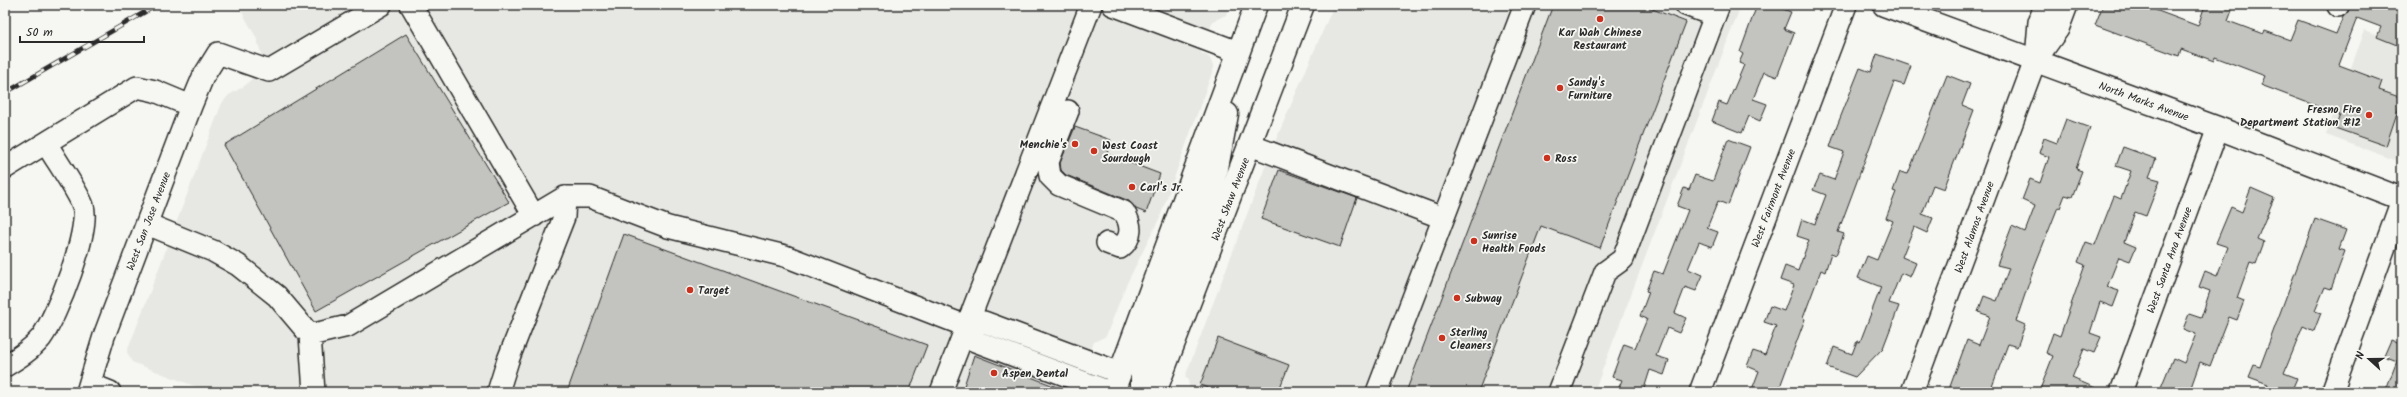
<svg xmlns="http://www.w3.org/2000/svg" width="2407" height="397" font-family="Kalam,sans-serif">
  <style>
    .built { fill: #e7e7e3 }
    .building { fill: #c3c3c0; stroke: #2b2b2b }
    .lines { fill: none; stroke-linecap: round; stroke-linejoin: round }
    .minor-casing { stroke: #2b2b2b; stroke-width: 24 }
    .major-casing { stroke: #2b2b2b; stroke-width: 25 }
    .minor { stroke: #f6f6f2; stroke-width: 21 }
    .major { stroke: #f6f6f2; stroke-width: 22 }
    .rail-casing { stroke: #2b2b2b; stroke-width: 4.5 }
    .rail { stroke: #f6f6f2; stroke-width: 3; stroke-dasharray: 9; stroke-linecap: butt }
    .poi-dot { fill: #c8321e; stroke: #f6f6f2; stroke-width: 1.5 }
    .labels { text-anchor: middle; stroke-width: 3.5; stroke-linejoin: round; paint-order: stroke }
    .poi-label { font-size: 11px; font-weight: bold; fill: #2b2b2b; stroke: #f6f6f2; text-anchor: start }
    .street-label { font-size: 11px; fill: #2b2b2b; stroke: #f6f6f2 }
  </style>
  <rect width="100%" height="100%" fill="#f6f6f2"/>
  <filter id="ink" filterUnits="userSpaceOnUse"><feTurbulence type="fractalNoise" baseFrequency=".025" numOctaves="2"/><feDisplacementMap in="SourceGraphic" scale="8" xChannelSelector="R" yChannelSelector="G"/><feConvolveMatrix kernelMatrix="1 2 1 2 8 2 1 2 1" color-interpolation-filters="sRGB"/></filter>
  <g filter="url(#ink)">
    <!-- built -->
    <path class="built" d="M238,5H1229L1226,15L1213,21L1201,53L1209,57L1214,67L1160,217L1126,285L1106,336L1094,342L1079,381L1087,392H210L132,362L127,352L222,103L229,95L246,85L255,75L260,61L261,53L256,37Z
      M1334,5H1741L1594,392H1190L1188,379L1185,377L1272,149Z
      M2365,30L2402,44V149L2398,159L2395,160L2326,135Z"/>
    <!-- building -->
    <path class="building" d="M1553,5H1642L1686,22L1600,248L1541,226L1478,392H1406Z
      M1757,5H1773L1791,12L1784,29L1794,33L1777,77L1764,72L1753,99L1767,104L1760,121L1749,116L1742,133L1712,121L1719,102L1727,105L1744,65L1739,63L1743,54L1740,52Z
      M2103,5H2142L2198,26L2205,5H2234L2228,21L2263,34L2265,31L2290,40L2298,20L2336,34L2343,17L2348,12L2350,5H2402V47L2377,37L2381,27L2357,18L2339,65L2382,81L2379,90L2402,98L2386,146L2335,128L2340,115L2261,85L2265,76L2215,57L2214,61L2181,49L2179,56L2095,25Z
      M406,34L509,202L316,311L224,145Z
      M1877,54L1911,66L1904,85L1894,82L1838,232L1844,234L1836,255L1831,253L1825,272L1821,270L1803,318L1805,319L1778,392H1751L1759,371L1747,366L1753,351L1765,355L1776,326L1764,322L1770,306L1784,311L1794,285L1780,280L1785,266L1798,271L1809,240L1797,236L1802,219L1815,224L1826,195L1813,190L1820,175L1834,180L1844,152L1830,147L1837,126L1860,68L1871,72Z
      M1947,75L1970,84L1962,105L1974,110L1944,189L1933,185L1922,214L1933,218L1927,233L1914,227L1902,257L1916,263L1910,277L1901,273L1889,303L1899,306L1883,348L1855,377L1827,367L1834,347L1852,354L1857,341L1860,342L1881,287L1858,278L1867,256L1877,260L1893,221L1886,218L1896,192L1893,191L1900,172L1908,174Z
      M2066,119L2090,128L2076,169L2082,171L2072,197L2065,195L2060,208L2058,207L2035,265L2016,321L2025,325L2017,347L2008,344L1990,392H1948L1967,340L1979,345L1990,316L1978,312L1984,296L1997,301L2009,268L1997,265L2012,226L2025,232L2035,206L2022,200L2030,179L2040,183L2049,157L2039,153L2044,138L2057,143Z
      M1075,127L1111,140L1107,154L1160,174L1146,213L1136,209L1129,201L1066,175L1061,170L1060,163Z
      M1728,139L1750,147L1728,205L1718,201L1707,228L1718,232L1712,247L1699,242L1688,269L1703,275L1696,291L1685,287L1675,313L1686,318L1679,333L1667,328L1656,356L1669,360L1664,375L1650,370L1643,392H1617L1622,380L1612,377L1624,344L1635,348L1647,319L1640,316L1649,292L1646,291L1654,271L1663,274L1688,210L1677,206L1684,188L1689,190L1695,175L1713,181Z
      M2123,147L2156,159L2149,177L2160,180L2146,216L2135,212L2124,242L2136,247L2130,261L2119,257L2107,287L2119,291L2113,307L2100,302L2090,333L2101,337L2094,353L2084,349L2072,378L2105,392H2039L2053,356L2046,353L2053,333L2060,336L2085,265L2078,262L2086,242L2095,245L2114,196L2121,199L2131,171L2116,166Z
      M1279,170L1357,198L1340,247L1261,219Z
      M2251,188L2274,198L2257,239L2264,242L2256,264L2250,262L2237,298L2244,301L2237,320L2229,317L2210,366L2200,362L2190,390L2186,388L2185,392H2159L2173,358L2184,363L2196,334L2183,329L2189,314L2201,318L2210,291L2199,287L2205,271L2217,276L2228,247L2216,243L2231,207L2242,212Z
      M2315,219L2346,230L2339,249L2345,251L2331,289L2325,287L2315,311L2321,313L2314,331L2303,326L2293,351L2284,373L2297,378L2291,392H2265L2268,384L2249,377L2254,365L2260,367Z
      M624,234L927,345L909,392H567Z
      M1218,338L1289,365L1278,392H1218L1200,385Z
      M2391,340L2402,345V392H2385L2397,361L2384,356Z
      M974,355L1067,391V392H962Z"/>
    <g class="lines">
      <!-- minor casing -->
      <g class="minor-casing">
        <path id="minor" d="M411,5L534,216
          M1113,5L1238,52
          M1686,5L1715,16
          M2338,6V5
          M2036,59L2039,22L2045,5
          M1068,111L1048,162L1050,176L1059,185L1124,212C1132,225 1133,238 1120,248L1107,243
          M1250,145L1443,218
          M5,168L137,87L155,91L191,106
          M147,224L213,251L238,265L277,296L310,335L314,392
          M966,326L975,341L1110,392
          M310,335L348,326L565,197
          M5,366C18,358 31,350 41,338C56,318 91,230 83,206C78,191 55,159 46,143
          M90,384L110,392
          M87,392L104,336L191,106L203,77L218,53L269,71L381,5
          M498,392L508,360L564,217L565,197H590L668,227L785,256L966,326L984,322L1120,373
          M941,392L1091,5
          M1377,392L1525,5
          M1559,392L1605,272L1623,259L1719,5
          M1700,392L1846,5
          M1912,392L2035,61L2058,29L2067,5
          M2121,392L2218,128
          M2332,392L2402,200"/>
      </g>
      <!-- major casing -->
      <g class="major-casing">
        <path id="major" d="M1884,5L2218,128L2402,199
          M1113,392L1256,5
          M1146,392L1142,387V371L1217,168L1227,114
          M1155,392L1303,5"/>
      </g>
      <!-- minor -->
      <use href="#minor" class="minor"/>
      <!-- major -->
      <use href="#major" class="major"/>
      <!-- rail casing -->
      <g class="rail-casing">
        <path id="rail" d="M5,93L157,5"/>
      </g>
      <!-- rail -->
      <use href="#rail" class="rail"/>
    </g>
  </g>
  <!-- markers -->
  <g class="poi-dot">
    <circle cx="1600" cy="19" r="4"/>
    <circle cx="1560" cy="88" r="4"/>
    <circle cx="2369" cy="115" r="4"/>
    <circle cx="1075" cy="144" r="4"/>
    <circle cx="1094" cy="151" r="4"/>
    <circle cx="1547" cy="158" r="4"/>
    <circle cx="1132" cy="187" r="4"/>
    <circle cx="1474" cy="241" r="4"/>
    <circle cx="690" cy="290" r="4"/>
    <circle cx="1457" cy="298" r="4"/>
    <circle cx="1442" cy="338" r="4"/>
    <circle cx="994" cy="373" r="4"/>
  </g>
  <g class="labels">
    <!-- poi labels -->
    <g class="poi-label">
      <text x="1600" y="36" text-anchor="middle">Kar Wah Chinese<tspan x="1600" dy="13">Restaurant</tspan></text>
      <text x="1568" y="86">Sandy's<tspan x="1568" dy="13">Furniture</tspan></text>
      <text x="2361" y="113" text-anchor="end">Fresno Fire<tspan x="2361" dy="13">Department Station #12</tspan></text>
      <text x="1067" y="148" text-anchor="end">Menchie's</text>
      <text x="1102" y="149">West Coast<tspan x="1102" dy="13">Sourdough</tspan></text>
      <text x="1555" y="162">Ross</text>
      <text x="1140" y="191">Carl's Jr.</text>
      <text x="1482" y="239">Sunrise<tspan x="1482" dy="13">Health Foods</tspan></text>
      <text x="698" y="294">Target</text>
      <text x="1465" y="302">Subway</text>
      <text x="1450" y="336">Sterling<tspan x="1450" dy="13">Cleaners</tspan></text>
      <text x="1002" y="377">Aspen Dental</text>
    </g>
    <!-- street labels -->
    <g class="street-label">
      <text transform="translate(2144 101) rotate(20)" y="4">North Marks Avenue</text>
      <text transform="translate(1773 198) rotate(-69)" y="4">West Fairmont Avenue</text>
      <text transform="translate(1230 199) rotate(-69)" y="4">West Shaw Avenue</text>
      <text transform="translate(148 221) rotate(-69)" y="4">West San Jose Avenue</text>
      <text transform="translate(1974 227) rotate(-70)" y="4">West Alamos Avenue</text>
      <text transform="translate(2169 260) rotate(-70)" y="4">West Santa Ana Avenue</text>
    </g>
  </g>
  <!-- margin -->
  <rect width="2407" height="397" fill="none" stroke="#f6f6f2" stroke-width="20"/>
  <rect x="10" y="10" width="2387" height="377" fill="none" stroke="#2b2b2b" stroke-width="1.5" filter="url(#ink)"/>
  <!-- north arrow -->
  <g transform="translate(2369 359) rotate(291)" stroke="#f6f6f2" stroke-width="3" paint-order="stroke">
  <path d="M0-3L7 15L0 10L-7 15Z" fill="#2b2b2b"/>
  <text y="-6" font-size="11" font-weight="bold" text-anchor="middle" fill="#2b2b2b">N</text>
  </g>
  <!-- scale -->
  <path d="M20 36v6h124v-6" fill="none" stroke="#2b2b2b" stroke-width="2"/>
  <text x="26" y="36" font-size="12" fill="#2b2b2b" stroke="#f6f6f2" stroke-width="3" paint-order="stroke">50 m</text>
</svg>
